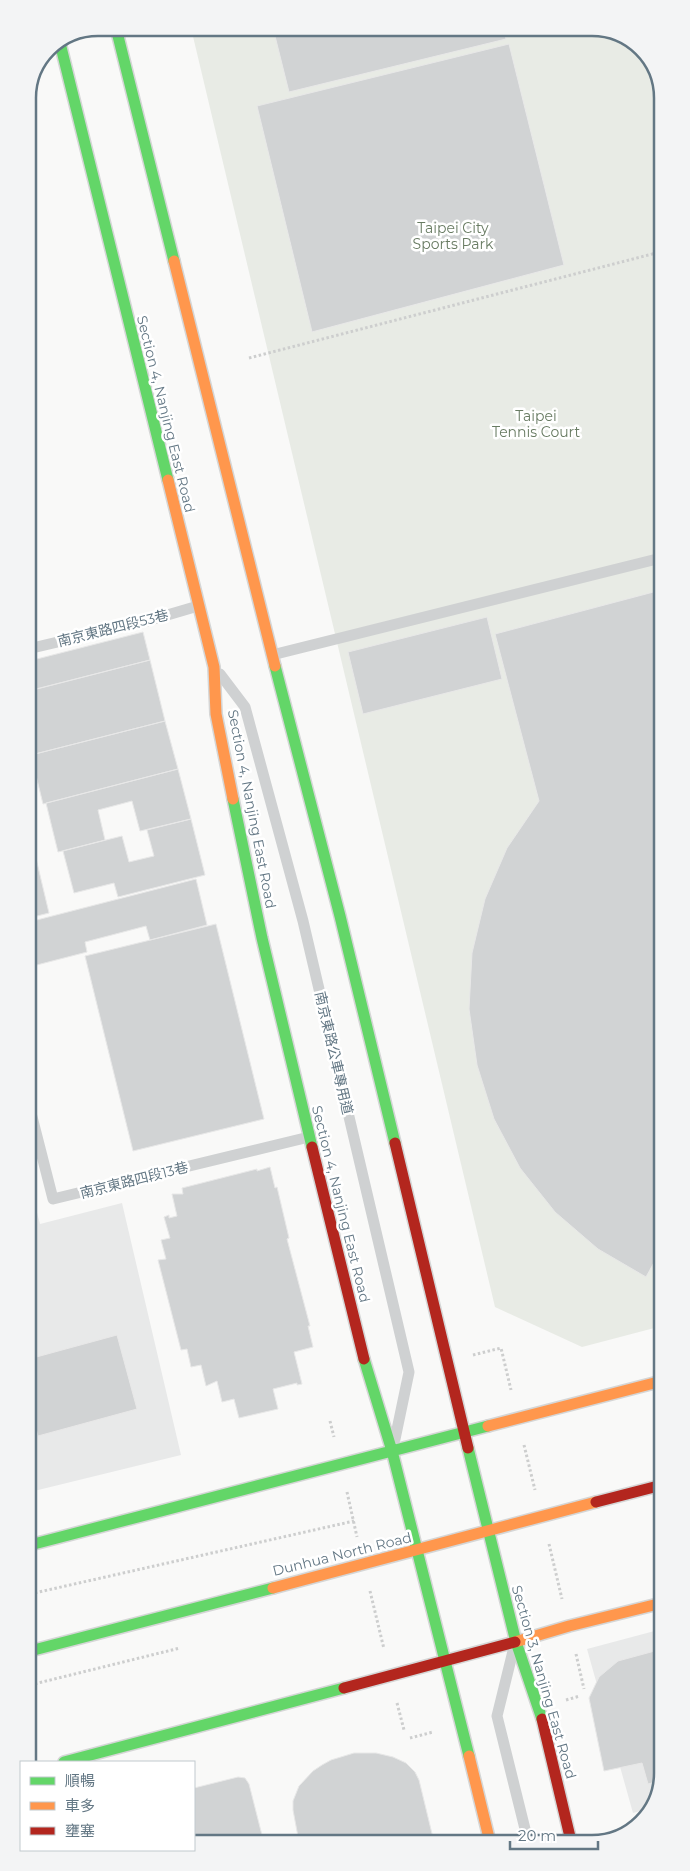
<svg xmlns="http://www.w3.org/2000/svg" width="690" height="1871" font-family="Montserrat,'Noto Sans TC',sans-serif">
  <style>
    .built { fill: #e8e9e9 }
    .green { fill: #e8ebe5 }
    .building { fill: #d1d3d4; stroke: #e8e8e8 }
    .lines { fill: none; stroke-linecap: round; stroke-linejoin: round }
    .fast-casing { stroke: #d5d6d6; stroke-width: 14 }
    .slow-casing { stroke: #d5d6d6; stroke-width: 14 }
    .jam-casing { stroke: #d5d6d6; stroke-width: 14 }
    .path { stroke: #cdcece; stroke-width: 3; stroke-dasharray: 2.5 2.5; stroke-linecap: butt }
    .lane { stroke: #cfd1d2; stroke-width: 11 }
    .fast { stroke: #63d668; stroke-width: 11 }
    .slow { stroke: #ff974d; stroke-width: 11 }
    .jam { stroke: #b3261e; stroke-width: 11 }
    .labels { text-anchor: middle; stroke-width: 5; stroke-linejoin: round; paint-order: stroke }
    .park-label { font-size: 14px; fill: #687b62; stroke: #fff }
    .street-label { font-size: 14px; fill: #637784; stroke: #fff }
    .rim { fill: none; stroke: #637784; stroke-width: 2.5 }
  </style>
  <rect width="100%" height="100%" fill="#f9f9f8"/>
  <!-- built -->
  <path class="built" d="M29,1182L40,1224L122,1203L181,1455L30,1492Z
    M662,1629V1773L651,1808L633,1813L587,1649Z"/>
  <!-- green -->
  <path class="green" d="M191,28H597L638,45L660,79L662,1326L582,1347L495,1307Z"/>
  <!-- building -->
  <path class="building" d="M273,28H503L506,39L289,92Z
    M509,44L564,265L312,332L257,106Z
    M661,590L662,1248L646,1277L598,1249L555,1212L520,1168L494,1119L477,1065L469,1009L472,953L485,899L507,848L539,801L495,634Z
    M487,617L502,679L363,714L348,652Z
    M143,632L150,660L37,689L29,661Z
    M150,660L165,721L35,754L29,728L28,691Z
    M165,721L178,769L43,804L31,755Z
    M178,769L191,819L140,831L132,801L98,810L105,840L58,852L46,803Z
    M191,819L205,875L118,897L114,883L74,893L63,851L122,836L129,862L154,856L147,830Z
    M29,829L49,913L29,918Z
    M196,879L207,925L150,940L146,926L85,942L87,952L29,967V922Z
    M216,924L264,1119L133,1151L85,956Z
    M270,1167L275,1188L277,1187L289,1238L287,1239L310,1326H308L313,1347L294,1352L302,1384L297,1385V1383L273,1389L278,1409L239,1418L234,1399L222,1402L217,1381L206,1386L201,1365L191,1367L187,1349L181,1350L158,1260L166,1259L161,1240L170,1238L164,1217L169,1215V1218L177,1216L172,1194H183L182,1188L257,1169V1171Z
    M117,1335L137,1409L38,1436L29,1402V1359Z
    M662,1649V1773L660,1781L648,1784L642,1763L604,1771L589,1698L599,1677L618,1661Z
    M354,1753H376L393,1757L406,1763L415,1772L419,1780L434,1842H299L293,1810V1801L299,1786L313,1771L322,1765L331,1760Z
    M238,1777L245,1778L249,1784L264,1843H194V1788Z"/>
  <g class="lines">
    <!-- fast casing -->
    <g class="fast-casing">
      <path id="fast" d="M116,28L174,261
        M60,43L168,480
        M275,666L340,916L395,1143
        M233,799L262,938L312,1147
        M364,1359L392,1451L469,1756
        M468,1448L516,1642L542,1719
        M30,1545L488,1426
        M30,1651L273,1588
        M64,1762L344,1688"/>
    </g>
    <!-- slow casing -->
    <g class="slow-casing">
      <path id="slow" d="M174,261L275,666
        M168,480L214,667L216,714L233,799
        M488,1426L662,1381
        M273,1588L596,1502
        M515,1642L569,1626L662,1603
        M469,1756L490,1842"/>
    </g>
    <!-- jam casing -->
    <g class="jam-casing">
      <path id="jam" d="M395,1143L468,1448
        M312,1147L364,1359
        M596,1502L662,1485
        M344,1688L515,1642
        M542,1719L571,1841"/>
    </g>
    <!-- path -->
    <path class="path" d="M249,358L660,252
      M473,1355L501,1348L511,1390
      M330,1421L334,1437
      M524,1445L535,1490
      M347,1492L357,1537
      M549,1544L562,1599
      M370,1591L384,1649
      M30,1594L354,1521
      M576,1654L584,1689
      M30,1685L180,1648
      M566,1700L580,1696
      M397,1703L404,1730
      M410,1738L433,1732"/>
    <!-- lane -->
    <path class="lane" d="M28,649L147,621L198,606
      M272,655L661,558
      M220,674L245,707L303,921L409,1372L395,1439
      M29,1105L53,1199L309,1137
      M513,1651L497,1716L528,1841"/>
    <!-- fast -->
    <use href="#fast" class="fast"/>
    <!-- slow -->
    <use href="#slow" class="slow"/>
    <!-- jam -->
    <use href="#jam" class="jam"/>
  </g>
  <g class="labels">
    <!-- park labels -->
    <g class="park-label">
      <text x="453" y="233">Taipei City<tspan x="453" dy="16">Sports Park</tspan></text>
      <text x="536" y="421">Taipei<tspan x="536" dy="16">Tennis Court</tspan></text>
    </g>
    <!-- street labels -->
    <g class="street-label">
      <text transform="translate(166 414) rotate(76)" y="5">Section 4, Nanjing East Road</text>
      <text transform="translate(113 628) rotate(-14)" y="5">南京東路四段53巷</text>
      <text transform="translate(252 809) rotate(79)" y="5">Section 4, Nanjing East Road</text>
      <text transform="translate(334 1053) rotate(77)" y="5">南京東路公車專用道</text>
      <text transform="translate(134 1180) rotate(-14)" y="5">南京東路四段13巷</text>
      <text transform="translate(341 1204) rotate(76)" y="5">Section 4, Nanjing East Road</text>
      <text transform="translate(342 1554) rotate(-14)" y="5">Dunhua North Road</text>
      <text transform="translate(544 1682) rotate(74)" y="5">Section 3, Nanjing East Road</text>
    </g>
  </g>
  <!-- crop -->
  <path d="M0 0H690V1871H0ZM98 36H592A62 62 0 0 1 654 98V1773A62 62 0 0 1 592 1835H98A62 62 0 0 1 36 1773V98A62 62 0 0 1 98 36Z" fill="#f3f4f5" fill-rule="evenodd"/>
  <path class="rim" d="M98 36H592A62 62 0 0 1 654 98V1773A62 62 0 0 1 592 1835H98A62 62 0 0 1 36 1773V98A62 62 0 0 1 98 36Z"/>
  <!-- legend -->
  <rect x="20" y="1761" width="175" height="90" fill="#ffffff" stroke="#c1c9ce"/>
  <rect x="30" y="1777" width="25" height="8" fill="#63d668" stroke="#c1c9ce"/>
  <text x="65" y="1786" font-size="15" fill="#637784">順暢</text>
  <rect x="30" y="1802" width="25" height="8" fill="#ff974d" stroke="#c1c9ce"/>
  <text x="65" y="1811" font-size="15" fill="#637784">車多</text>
  <rect x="30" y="1827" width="25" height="8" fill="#b3261e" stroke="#c1c9ce"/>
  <text x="65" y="1836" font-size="15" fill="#637784">壅塞</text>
  <!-- scale -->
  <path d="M510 1841v8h88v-8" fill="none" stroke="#637784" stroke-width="2.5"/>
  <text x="518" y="1841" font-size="15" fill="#637784" stroke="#ffffff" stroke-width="4" paint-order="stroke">20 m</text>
</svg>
